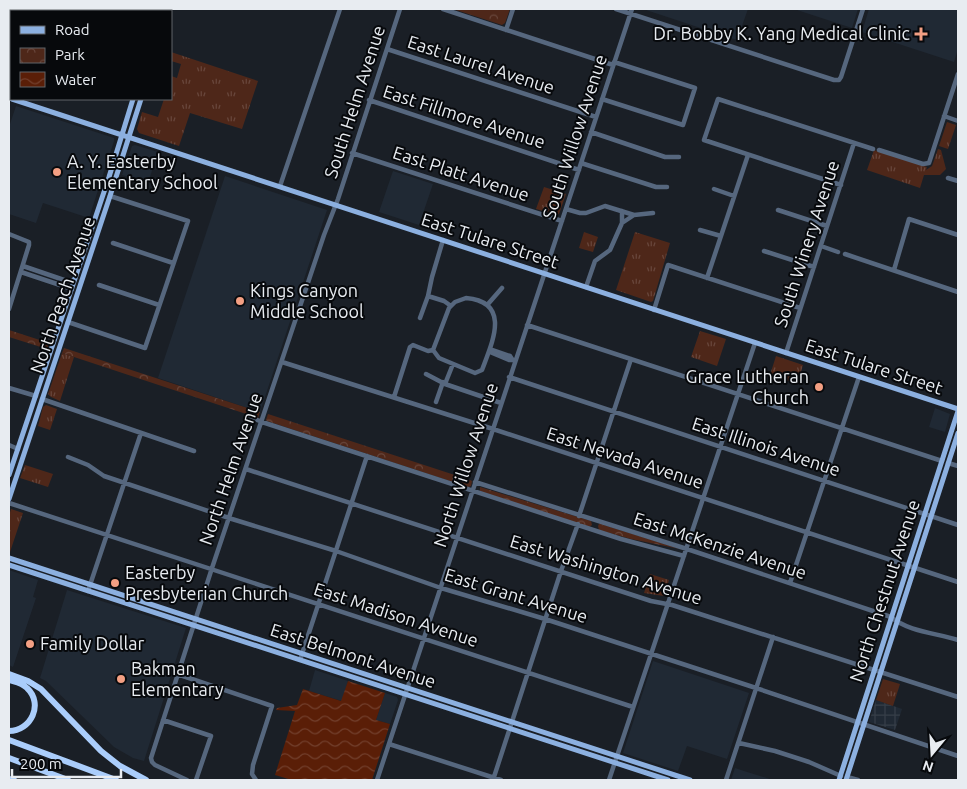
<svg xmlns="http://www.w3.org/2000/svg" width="967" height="789" font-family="Ubuntu,sans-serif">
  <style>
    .built { fill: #202934 }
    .industrial { fill: url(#industrial-grid) }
    .grass { fill: url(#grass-tufts) }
    .park { fill: url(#park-crowns) }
    .water { fill: url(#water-waves) }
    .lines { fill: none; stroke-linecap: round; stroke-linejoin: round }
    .minor { stroke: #56677e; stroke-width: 4.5 }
    .major { stroke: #8cb0e0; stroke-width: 5 }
    .highway { stroke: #aacdfb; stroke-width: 6 }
    .poi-dot { fill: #f39f83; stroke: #07090c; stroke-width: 2 }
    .labels { text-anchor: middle; stroke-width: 4; stroke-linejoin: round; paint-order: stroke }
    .poi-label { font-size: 18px; fill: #e8ecf1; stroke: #07090c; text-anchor: start }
    .street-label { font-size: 18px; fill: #e8ecf1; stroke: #07090c }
  </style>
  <defs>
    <pattern id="industrial-grid" width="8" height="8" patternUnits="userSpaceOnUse" patternTransform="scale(1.25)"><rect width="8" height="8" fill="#202934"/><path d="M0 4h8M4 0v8" fill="none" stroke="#363e48"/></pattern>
    <pattern id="grass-tufts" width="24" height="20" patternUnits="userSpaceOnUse" patternTransform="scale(1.25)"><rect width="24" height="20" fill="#4e2719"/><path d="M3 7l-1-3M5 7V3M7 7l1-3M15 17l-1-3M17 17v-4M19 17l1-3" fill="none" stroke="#68463b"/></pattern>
    <pattern id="park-crowns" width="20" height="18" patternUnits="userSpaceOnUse" patternTransform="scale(1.25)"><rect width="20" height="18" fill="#4e2719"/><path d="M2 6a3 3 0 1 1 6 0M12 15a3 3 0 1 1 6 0" fill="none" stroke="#68463b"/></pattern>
    <pattern id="water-waves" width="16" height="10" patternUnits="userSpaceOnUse" patternTransform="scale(1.25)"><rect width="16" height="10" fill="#5a1e07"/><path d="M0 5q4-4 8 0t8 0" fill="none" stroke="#723f2c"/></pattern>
  </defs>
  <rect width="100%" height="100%" fill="#1a1f26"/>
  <!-- built -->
  <path class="built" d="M643,9H748L737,40Z
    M794,9H858L852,28Z
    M869,9H958V49L954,62L862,32Z
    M16,106L114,138V141L89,218L43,203L36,223L9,214V127Z
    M135,145L158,152L148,183L122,175L132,146Z
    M393,171L433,184L419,225L379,212Z
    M225,176L327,210L260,412L158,378Z
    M935,408L950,414L945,432L929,427Z
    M9,570L38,580L33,597L36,598L13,667L9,665Z
    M67,590L186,628L144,761L133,758L114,747L46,681L40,678Z
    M653,661L749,693L727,759L687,746L678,771L623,753Z
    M315,670L348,681L342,701L309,691Z
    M385,693L397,697L398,700L390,724L376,720Z
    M735,768L744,771L773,780H731Z"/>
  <!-- industrial -->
  <path class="industrial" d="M876,700L902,709L895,730L869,722Z"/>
  <!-- grass -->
  <path class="grass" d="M171,52L258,81L242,129L190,113L179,146L139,133L137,129L142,112L158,117L164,99H171V76L177,78L181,64L171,61Z
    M947,122L956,125L948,149L939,146Z
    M938,149L941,150L946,169L940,175H924L920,188L867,170L874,150L927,167L926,170L932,166Z
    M544,187L566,194L559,214L557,215L536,209Z
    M584,232L598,237L593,252L579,248Z
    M635,232L670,243L653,301L651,302L616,290Z
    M700,331L726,339L717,366L691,357Z
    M62,353L74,357L60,401L51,397L48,394Z
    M776,356L803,365L800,375L795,374L792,382L770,375Z
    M46,405L57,409L50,430L38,426L43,407Z
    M25,465L53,474L48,487L20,478Z
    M11,509L23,513L10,552L9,516Z
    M650,574L669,580L664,596L644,593Z
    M883,679L900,684L893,706L876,700Z"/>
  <!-- park -->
  <path class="park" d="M453,9H510L505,23L502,25Z
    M9,330L49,343L47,349L9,337Z
    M64,348L260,412L258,418L62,353Z
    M268,414L470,480L472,481L471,486L468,487L267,421L266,420Z
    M480,487L591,521L592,525L589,527L480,491Z
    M599,524H601L680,549L631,539L599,530L598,526Z"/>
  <!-- water -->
  <path class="water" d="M348,681L385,693L376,720L390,724L372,780H292L275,775L295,711L276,710L277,708L297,705L303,689L341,701Z"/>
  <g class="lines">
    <!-- minor -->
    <path class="minor" d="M443,9L613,65
      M616,9L834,80H839L841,77L863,9
      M47,11L48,9
      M506,30L513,9
      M9,44L11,45
      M387,49L596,117
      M602,99L683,125L695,88L614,62
      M369,100L579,170
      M944,116L958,121
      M591,132L665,157H679
      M879,150L923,164L929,163L958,74
      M352,153L562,221
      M581,163L656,187H667
      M948,178L958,181
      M841,185L704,140L718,99L873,149
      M280,186L340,9
      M714,189L734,196
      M566,209L580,213H586L605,206L634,215L653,213
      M778,210L827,226
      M622,211V223L634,215
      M700,230L721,236
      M9,234L29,242V245L9,309
      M443,240L432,277L428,296L444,301L451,306
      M113,243L173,263
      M821,246L838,252
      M764,251L814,267
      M845,254L958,292
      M23,266L67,281H71L75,279
      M894,270L909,219L958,235
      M21,272L72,289
      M707,278L748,155
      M99,285L159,305
      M586,287L595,261L610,250L622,223
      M466,298C512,302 492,343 482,370L475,373L439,358L433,350L449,308L455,302Z
      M488,304L502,288
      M654,310L668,265L800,308
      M420,318L428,296
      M68,322L145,348L188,221L110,196
      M527,325L942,461
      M490,352L509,360H515
      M490,352L492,350L510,356L512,359
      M786,353L854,143
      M282,362L493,429L958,582
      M453,364L445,384L501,403
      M426,374L445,384
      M509,377L958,525
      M9,388L36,396
      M394,397L410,347L413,345L428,351L433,350
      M42,399L194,451
      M436,402L443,382
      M250,417L262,422L621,539L684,556
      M9,445L18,449
      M68,457L88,465L104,476L232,519L336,551L441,588L545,619L756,688L958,756
      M948,463L958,466
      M246,469L651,601L672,605L958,697
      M475,482L687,549L891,617C909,632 936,633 958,640
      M9,503L633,707
      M579,516L631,359
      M790,583L859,377
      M88,591L141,433
      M301,657L367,456
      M177,674L272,706L253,765L252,774L256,780
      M163,720L211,736L196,780
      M739,743L775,751L809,762L841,776
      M389,744L501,780
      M847,777L858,780
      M187,780L155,765L152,762L151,758L212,568L324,235L338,199L400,9
      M377,780L632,9
      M493,780L561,571L578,524
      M609,780L755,343
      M726,780L773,637"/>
    <!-- major -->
    <path class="major" d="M160,11L161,9
      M169,11V9
      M12,99L958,409
      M9,475L109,177L133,99
      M9,499L110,196L141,99
      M9,558L690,780
      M9,565L668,780
      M839,780L958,411
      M846,780L958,433"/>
    <!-- highway -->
    <path class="highway" d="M9,674L28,681L41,689L101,751L120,766L146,780
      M9,680C15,682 22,683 27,688C44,704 31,731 9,731
      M9,740L116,780
      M9,758L68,780
      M9,779L14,780"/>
  </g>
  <!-- markers -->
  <g class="poi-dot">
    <path d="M918.5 26.5h5v5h5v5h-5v5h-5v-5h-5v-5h5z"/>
    <circle cx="57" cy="172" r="5"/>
    <circle cx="240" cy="301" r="5"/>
    <circle cx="819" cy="387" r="5"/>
    <circle cx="115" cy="583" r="5"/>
    <circle cx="30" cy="644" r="5"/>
    <circle cx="121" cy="679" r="5"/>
  </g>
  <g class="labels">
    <!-- poi labels -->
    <g class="poi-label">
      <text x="910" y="40" text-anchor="end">Dr. Bobby K. Yang Medical Clinic</text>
      <text x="67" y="168">A. Y. Easterby<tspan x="67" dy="21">Elementary School</tspan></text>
      <text x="250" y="297">Kings Canyon<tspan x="250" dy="21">Middle School</tspan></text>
      <text x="809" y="383" text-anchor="end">Grace Lutheran<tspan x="809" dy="21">Church</tspan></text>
      <text x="125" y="579">Easterby<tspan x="125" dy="21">Presbyterian Church</tspan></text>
      <text x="40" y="650">Family Dollar</text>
      <text x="131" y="675">Bakman<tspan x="131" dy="21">Elementary</tspan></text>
    </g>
    <!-- street labels -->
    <g class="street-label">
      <text transform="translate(481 65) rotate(18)" y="6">East Laurel Avenue</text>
      <text transform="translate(355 102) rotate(-72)" y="6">South Helm Avenue</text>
      <text transform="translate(464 117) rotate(18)" y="6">East Fillmore Avenue</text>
      <text transform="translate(575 137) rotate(-72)" y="6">South Willow Avenue</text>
      <text transform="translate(461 174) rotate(18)" y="6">East Platt Avenue</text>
      <text transform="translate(490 241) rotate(18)" y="6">East Tulare Street</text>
      <text transform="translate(807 244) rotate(-72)" y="6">South Winery Avenue</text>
      <text transform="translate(63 295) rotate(-71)" y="6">North Peach Avenue</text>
      <text transform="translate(874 367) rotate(18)" y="6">East Tulare Street</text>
      <text transform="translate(766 447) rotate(18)" y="6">East Illinois Avenue</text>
      <text transform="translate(625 458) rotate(18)" y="6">East Nevada Avenue</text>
      <text transform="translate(466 465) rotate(-72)" y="6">North Willow Avenue</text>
      <text transform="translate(231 469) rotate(-71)" y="6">North Helm Avenue</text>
      <text transform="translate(720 546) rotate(18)" y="6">East McKenzie Avenue</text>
      <text transform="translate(606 570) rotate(17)" y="6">East Washington Avenue</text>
      <text transform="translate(885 591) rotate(-72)" y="6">North Chestnut Avenue</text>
      <text transform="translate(516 596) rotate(17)" y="6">East Grant Avenue</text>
      <text transform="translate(396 615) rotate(18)" y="6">East Madison Avenue</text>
      <text transform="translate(353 656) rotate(18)" y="6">East Belmont Avenue</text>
    </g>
  </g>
  <!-- border -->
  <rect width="967" height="789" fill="none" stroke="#e8ecf1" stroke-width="20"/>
  <!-- legend -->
  <rect x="10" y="10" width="162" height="90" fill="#07090c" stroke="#616468"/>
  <rect x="20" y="26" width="25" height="8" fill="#8cb0e0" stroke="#616468"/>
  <text x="55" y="35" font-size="15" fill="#e8ecf1">Road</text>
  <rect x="20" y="48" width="25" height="15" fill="url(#park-crowns)" stroke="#616468"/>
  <text x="55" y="60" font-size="15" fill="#e8ecf1">Park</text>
  <rect x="20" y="72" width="25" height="15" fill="url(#water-waves)" stroke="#616468"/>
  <text x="55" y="85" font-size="15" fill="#e8ecf1">Water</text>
  <!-- north arrow -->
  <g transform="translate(932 754) rotate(198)" stroke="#07090c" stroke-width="4" paint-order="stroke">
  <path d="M0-4L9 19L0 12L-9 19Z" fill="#e8ecf1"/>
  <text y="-8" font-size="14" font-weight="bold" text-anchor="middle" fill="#e8ecf1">N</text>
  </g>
  <!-- scale -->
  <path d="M12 769v8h109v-8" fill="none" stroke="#e8ecf1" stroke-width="2.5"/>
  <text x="20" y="769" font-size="15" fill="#e8ecf1" stroke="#07090c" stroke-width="4" paint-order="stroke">200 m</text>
</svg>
